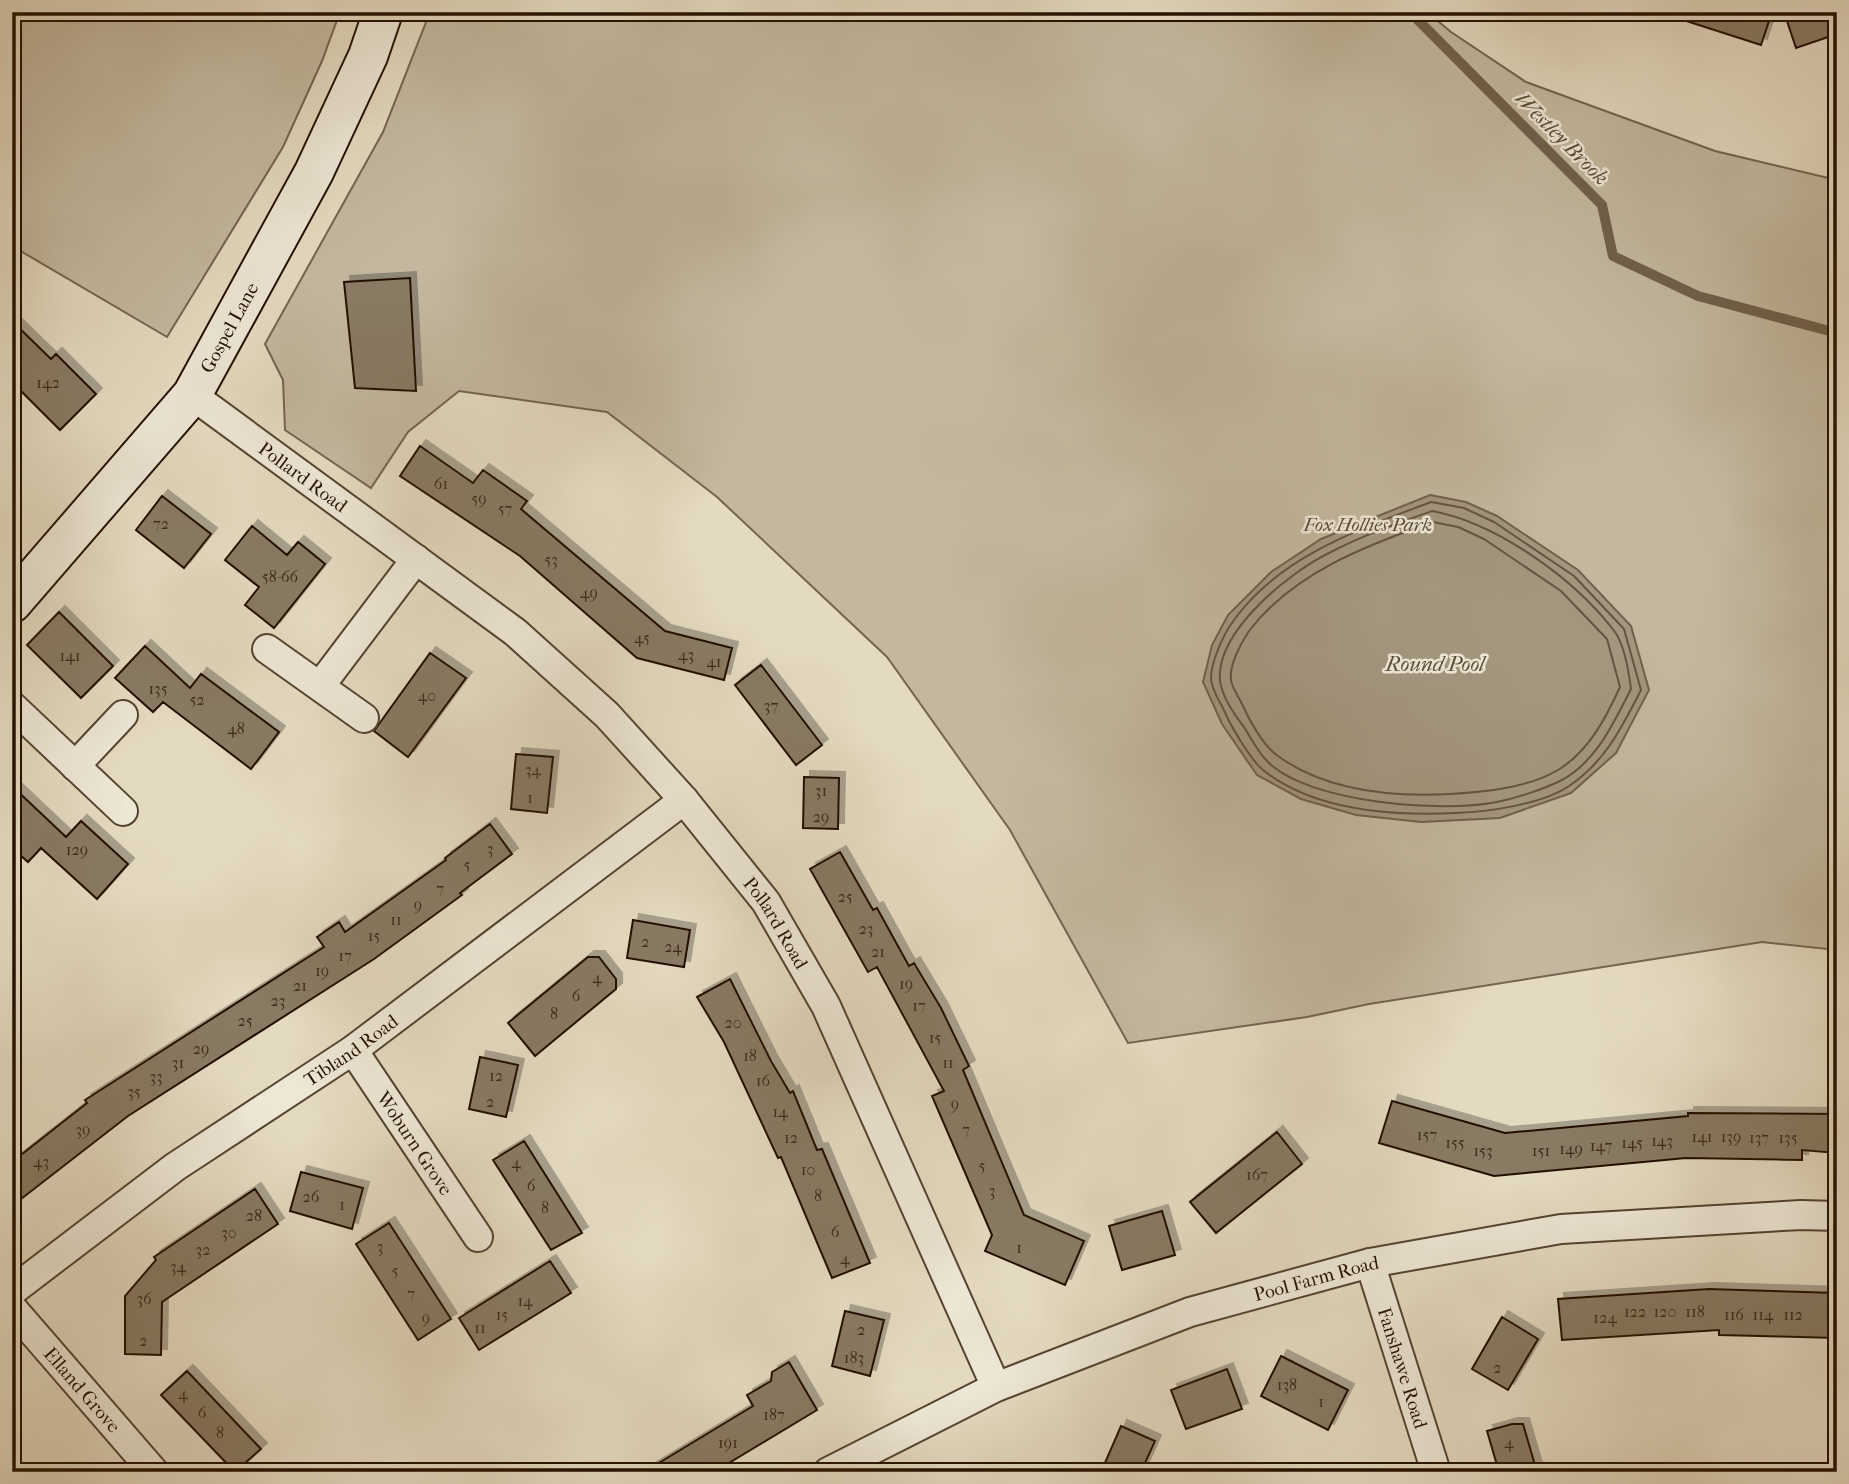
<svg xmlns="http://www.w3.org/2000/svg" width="1849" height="1484" viewBox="0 0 1849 1484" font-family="'IM FELL French Canon',serif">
<defs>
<filter id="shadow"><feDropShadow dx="6" dy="-6" stdDeviation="0" flood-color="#0004"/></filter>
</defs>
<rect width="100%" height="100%" fill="#e4dac0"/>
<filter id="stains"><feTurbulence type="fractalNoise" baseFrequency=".00286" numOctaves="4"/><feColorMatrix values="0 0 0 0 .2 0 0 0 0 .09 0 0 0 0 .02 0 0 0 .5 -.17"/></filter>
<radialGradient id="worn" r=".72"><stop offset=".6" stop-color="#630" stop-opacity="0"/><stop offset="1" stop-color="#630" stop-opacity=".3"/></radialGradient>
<path fill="#c3b89f" stroke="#746450" stroke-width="2" d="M12 12H340L322 61 283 147 167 337 12 246Z
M430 12H1427L1451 32 1526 82 1715 151 1837 180V950L1762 942 1369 1004 1307 1017 1128 1043 1010 830 887 657 717 497 607 412 459 391 408 432 371 488 285 430 283 380 265 344 383 132Z"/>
<path fill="#a3967f" stroke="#70614c" stroke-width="2" d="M1430 495 1466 502 1497 516 1578 570 1631 626 1649 690 1616 753 1571 793 1500 818 1421 822 1356 815 1301 799 1257 775 1222 724 1203 682 1212 645 1228 615 1271 572 1321 539Z"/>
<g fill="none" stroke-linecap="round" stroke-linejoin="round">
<path stroke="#645440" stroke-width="2" d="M1431 502 1464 508 1494 522 1574 576 1624 629 1641 690C1622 727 1605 762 1569 786 1543 804 1488 812 1456 813 1395 816 1314 811 1263 770 1250 759 1230 725 1223 708 1219 701 1214 692 1212 684 1207 669 1224 633 1234 620 1280 556 1360 529 1431 502Z
M1432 511C1497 523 1575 579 1615 632 1624 645 1629 673 1631 689 1614 722 1597 761 1562 780 1544 789 1517 798 1497 802 1442 813 1309 803 1268 762 1258 753 1251 738 1244 727 1235 716 1221 695 1220 680 1216 631 1290 572 1329 553 1361 536 1398 523 1432 511Z
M1433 522 1458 527 1484 539 1561 591 1607 639 1620 687C1606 718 1588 752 1558 770 1528 788 1484 792 1450 794 1393 797 1326 791 1278 756 1264 747 1249 720 1242 704 1239 697 1232 688 1231 680 1229 665 1241 643 1249 631 1293 573 1367 545 1433 522Z"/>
<path stroke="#70614c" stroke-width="10" d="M1410 12 1602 205 1613 256 1698 296 1837 333"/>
</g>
<path fill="#887a64" stroke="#241100" stroke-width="2" filter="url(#shadow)" d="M1678 12H1772L1761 45 1677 18Z
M1784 12H1837V34L1796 48Z
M410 278 416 391 355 388 344 282Z
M12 321 51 359 56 354 96 394 60 430 12 382Z
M420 446 473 483 483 470 527 501 521 509 665 631 732 648 724 680 637 658 520 556 400 476Z
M162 496 211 534 184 568 136 530Z
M252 526 287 555 298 542 325 564 274 628 245 605 259 587 225 560Z
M59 612 113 666 81 698 27 645Z
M145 646 190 688 201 674 279 732 251 769 163 702 153 712 115 678Z
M430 653 466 678 408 757 374 731Z
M761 665 822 745 796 765 735 685Z
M516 754 553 757 547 813 511 809Z
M804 777 839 778 838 829 803 828Z
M12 786 66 837 81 821 128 864 97 899 41 848 28 862 12 848Z
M490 824 512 854 460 893 462 895 374 959 128 1116 12 1206V1162L87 1103 85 1100 324 947 317 937 339 922 345 932 446 860 445 858Z
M840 852 873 910 877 908 909 966 914 963 941 1008 969 1066 963 1070 1024 1215 1084 1241 1065 1285 985 1251 992 1235 932 1096 944 1091 877 967 868 972 810 869Z
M633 920 690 930 684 967 627 958Z
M588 957H599L616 979V989L535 1056 508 1023Z
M730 979 771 1061 790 1093 793 1091 817 1150 822 1149 870 1263 832 1278 781 1157 778 1158 724 1042 697 997Z
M480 1057 518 1065 506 1117 469 1109Z
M1392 1101 1505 1133 1688 1116V1113L1837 1114V1153L1802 1150V1160L1686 1158 1494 1176 1379 1143Z
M1277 1132 1302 1164 1216 1233 1190 1202Z
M524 1141 582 1233 551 1250 493 1160Z
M301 1172 363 1188 352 1229 290 1211Z
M255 1189 278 1224 162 1302 161 1355 125 1354V1296L156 1260 154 1257Z
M1162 1211 1175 1255 1122 1270 1109 1226Z
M389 1223 451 1319 418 1340 356 1244Z
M550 1261 571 1293 479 1350 459 1318Z
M1709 1289 1837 1293 1836 1338 1719 1335V1330L1562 1340 1558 1299Z
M845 1311 884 1320 870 1376 832 1366Z
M1502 1317 1538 1339 1508 1390 1472 1369Z
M1281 1356 1348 1390 1328 1430 1261 1396Z
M789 1362 817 1410 714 1472H644L753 1406 747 1395 771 1381 772 1372Z
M1227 1369 1242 1409 1186 1429 1171 1390Z
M187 1371 261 1449 235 1472 161 1395Z
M1512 1424H1523L1537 1472H1499L1487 1431Z
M1121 1426 1155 1441 1141 1472H1101Z"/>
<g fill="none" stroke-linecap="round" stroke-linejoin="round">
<g stroke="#544330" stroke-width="32">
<g id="street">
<path id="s1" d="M192 395 515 632 607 715 684 800 766 902 826 1006 996 1387"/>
<path d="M267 649 364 718"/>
<path d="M320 686 416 559"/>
<path d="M12 706 123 811"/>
<path d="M75 766 123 715"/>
<path id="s2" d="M353 1050 478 1237"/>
<path id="s3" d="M1370 1263 1436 1472"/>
<path id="s4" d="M12 1291 175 1167 353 1050 684 800"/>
<path id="s5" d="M12 1308 154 1472"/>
<path id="s6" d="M828 1472 996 1387 1190 1312 1370 1263 1561 1229 1801 1215 1837 1216"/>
</g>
</g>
<g stroke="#241100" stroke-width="42">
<g id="secondary">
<path id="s7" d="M12 603 192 395 314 172 368 56 383 12"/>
</g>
</g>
<use href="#street" stroke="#ede7d6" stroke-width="28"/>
<use href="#secondary" stroke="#ede7d6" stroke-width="38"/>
</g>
<g text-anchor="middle" stroke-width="5" stroke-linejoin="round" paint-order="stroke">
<g font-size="16" fill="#3d2b19">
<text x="48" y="388">142</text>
<text x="441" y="489">61</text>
<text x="479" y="504">59</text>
<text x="505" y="514">57</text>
<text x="161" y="529">72</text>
<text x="551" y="565">53</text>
<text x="280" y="582">58-66</text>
<text x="589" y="598">49</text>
<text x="642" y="643">45</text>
<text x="686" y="660">43</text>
<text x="70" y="661">141</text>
<text x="714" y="667">41</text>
<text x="158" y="694">135</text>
<text x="427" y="701">40</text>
<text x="197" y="705">52</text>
<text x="771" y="711">37</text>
<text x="236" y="734">48</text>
<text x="533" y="775">34</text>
<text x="821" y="796">31</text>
<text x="530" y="803">1</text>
<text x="821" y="822">29</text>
<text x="490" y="854">3</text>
<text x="77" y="855">129</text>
<text x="467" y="870">5</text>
<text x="440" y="894">7</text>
<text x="845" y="902">25</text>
<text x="418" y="910">9</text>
<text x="396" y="925">11</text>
<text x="866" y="934">23</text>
<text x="374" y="941">15</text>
<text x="645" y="947">2</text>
<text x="673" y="952">24</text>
<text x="878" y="957">21</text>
<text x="345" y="961">17</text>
<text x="322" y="976">19</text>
<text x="597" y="983">4</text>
<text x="906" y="989">19</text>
<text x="300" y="991">21</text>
<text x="576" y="1001">6</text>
<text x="278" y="1006">23</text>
<text x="919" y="1011">17</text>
<text x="554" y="1019">8</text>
<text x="245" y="1026">25</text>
<text x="733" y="1028">20</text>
<text x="935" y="1043">15</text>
<text x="201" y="1054">29</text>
<text x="750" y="1061">18</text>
<text x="178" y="1068">31</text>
<text x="948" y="1068">11</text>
<text x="496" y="1081">12</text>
<text x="156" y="1082">33</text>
<text x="763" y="1086">16</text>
<text x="134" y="1097">35</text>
<text x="490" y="1107">2</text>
<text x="955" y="1109">9</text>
<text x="780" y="1117">14</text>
<text x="83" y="1135">39</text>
<text x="966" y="1135">7</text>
<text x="1427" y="1140">157</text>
<text x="1702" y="1142">141</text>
<text x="1731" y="1142">139</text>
<text x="791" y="1143">12</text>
<text x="1759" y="1143">137</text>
<text x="1788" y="1143">135</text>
<text x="1662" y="1146">143</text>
<text x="1455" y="1148">155</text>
<text x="1632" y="1148">145</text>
<text x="1601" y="1151">147</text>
<text x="1571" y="1154">149</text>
<text x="1483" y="1156">153</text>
<text x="1541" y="1156">151</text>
<text x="41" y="1167">43</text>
<text x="516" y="1168">4</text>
<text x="982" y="1171">5</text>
<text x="808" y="1175">10</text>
<text x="1257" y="1180">167</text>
<text x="531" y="1191">6</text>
<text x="992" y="1196">3</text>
<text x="818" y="1201">8</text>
<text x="311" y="1202">26</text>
<text x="342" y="1210">1</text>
<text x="545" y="1213">8</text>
<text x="254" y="1221">28</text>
<text x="835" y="1237">6</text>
<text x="229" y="1238">30</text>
<text x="380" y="1252">3</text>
<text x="1019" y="1253">1</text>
<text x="203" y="1255">32</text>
<text x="845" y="1264">4</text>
<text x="178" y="1272">34</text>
<text x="395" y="1276">5</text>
<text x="411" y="1299">7</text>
<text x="144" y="1304">36</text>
<text x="525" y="1306">14</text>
<text x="1635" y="1317">122</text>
<text x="1665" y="1317">120</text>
<text x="1695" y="1317">118</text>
<text x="502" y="1320">15</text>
<text x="1734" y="1320">116</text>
<text x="1763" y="1320">114</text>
<text x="1793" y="1320">112</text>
<text x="426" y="1323">9</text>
<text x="1605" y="1323">124</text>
<text x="480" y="1333">11</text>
<text x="861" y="1335">2</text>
<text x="143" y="1346">2</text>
<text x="854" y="1363">183</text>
<text x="1497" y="1373">2</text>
<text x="1287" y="1390">138</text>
<text x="183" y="1399">4</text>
<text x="1321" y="1407">1</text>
<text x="202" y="1418">6</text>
<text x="774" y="1420">187</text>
<text x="220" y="1438">8</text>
<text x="728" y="1448">191</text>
<text x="1509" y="1448">4</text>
</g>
<g font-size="19" fill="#241100" stroke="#ede7d6">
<text dy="7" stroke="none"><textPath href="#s7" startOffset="352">Gospel Lane</textPath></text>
<text dy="7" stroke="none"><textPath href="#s1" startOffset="138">Pollard Road</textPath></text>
<text dy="7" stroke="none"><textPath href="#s1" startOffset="793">Pollard Road</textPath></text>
<text dy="7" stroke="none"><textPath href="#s4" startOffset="416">Tibland Road</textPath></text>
<text dy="7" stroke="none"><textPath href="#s2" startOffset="112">Woburn Grove</textPath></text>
<text dy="7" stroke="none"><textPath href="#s6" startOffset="527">Pool Farm Road</textPath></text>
<text dy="7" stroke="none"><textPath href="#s3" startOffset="110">Fanshawe Road</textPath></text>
<text dy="7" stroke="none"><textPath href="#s5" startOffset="108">Elland Grove</textPath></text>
</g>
<g font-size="19" font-style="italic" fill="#5c4b38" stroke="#ede7d6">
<text x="1368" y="531">Fox Hollies Park</text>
</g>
<g font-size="21" font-style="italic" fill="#5d4d39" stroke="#ede7d6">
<text transform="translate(1562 138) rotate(45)" y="7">Westley Brook</text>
<text x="1435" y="671">Round Pool</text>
</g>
</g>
<rect width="1849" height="1484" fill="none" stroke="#e4dac0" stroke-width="42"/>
<rect x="14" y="14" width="1821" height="1456" fill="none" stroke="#241100" stroke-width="3.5"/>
<rect x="21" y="21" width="1807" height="1442" fill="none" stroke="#241100" stroke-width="2"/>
<rect width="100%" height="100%" filter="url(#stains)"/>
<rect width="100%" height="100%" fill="url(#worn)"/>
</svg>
